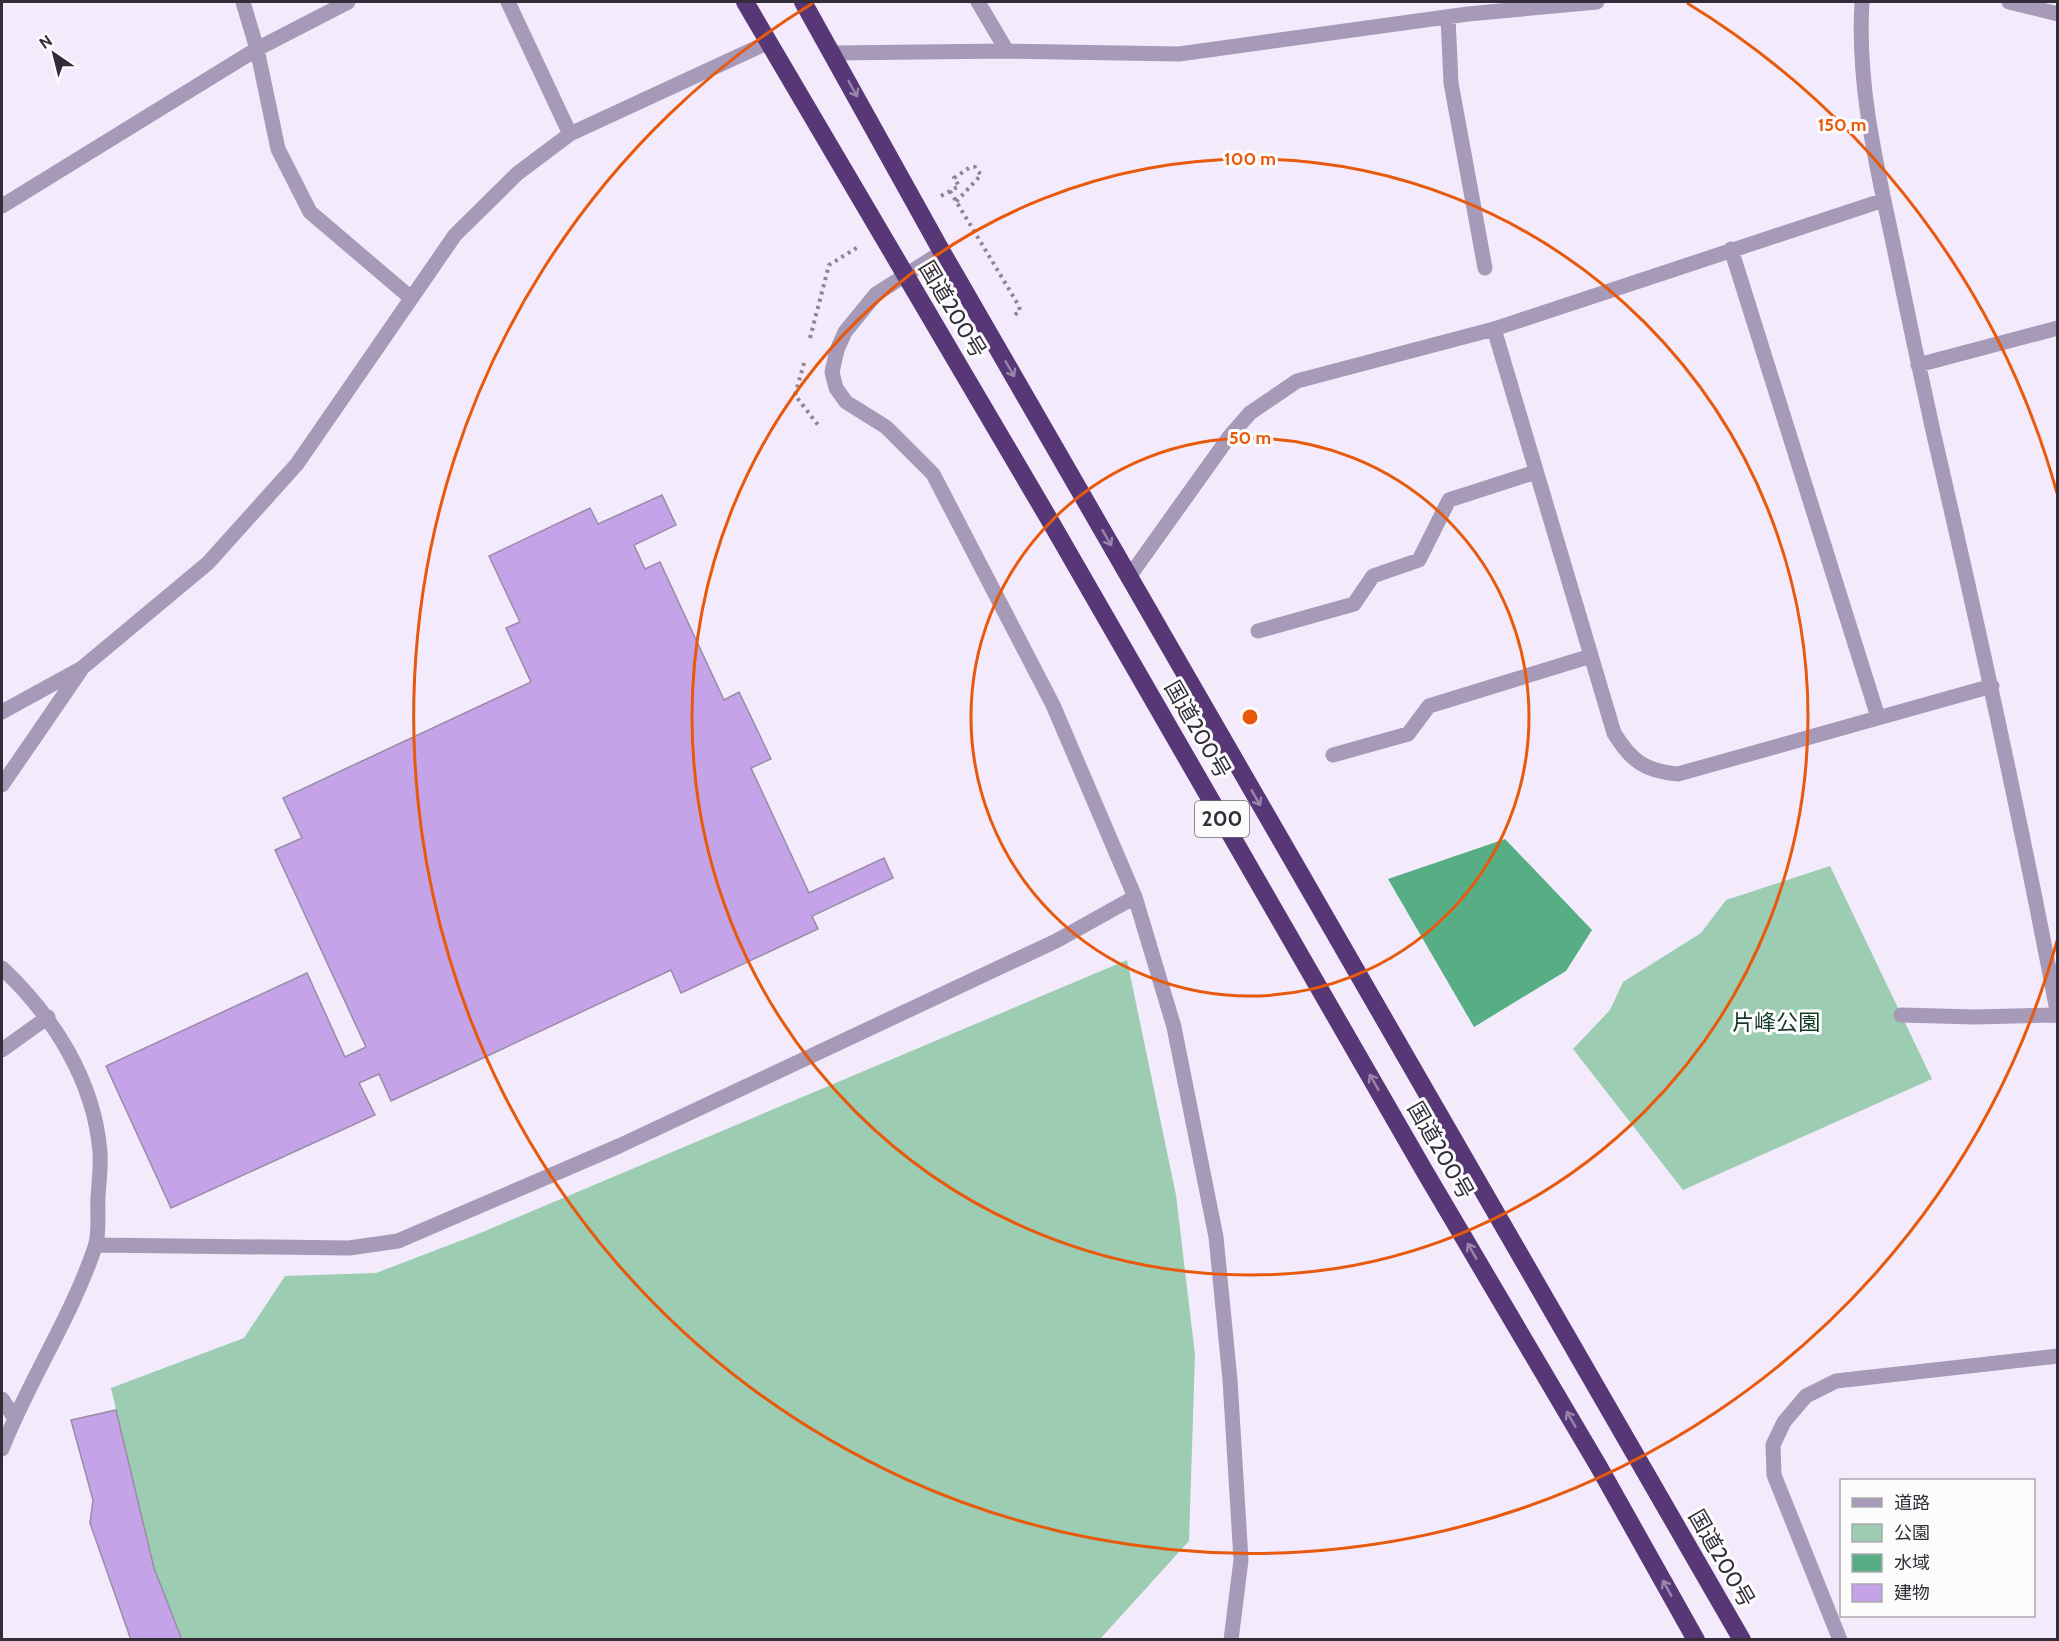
<svg xmlns="http://www.w3.org/2000/svg" width="2059" height="1641" viewBox="0 0 2059 1641" font-family="Cabin,'Noto Sans JP',sans-serif">
<rect width="100%" height="100%" fill="#f3ebfc"/>
<path fill="#9ccdb2" d="M1830 866 1932 1079 1683 1190 1573 1049 1610 1010 1623 982 1701 933 1726 900Z
M1127 960 1176 1195 1195 1355 1189 1541 1100 1639H182L154 1568 111 1388 244 1338 285 1276 376 1273 478 1234Z"/>
<path fill="#57ad84" d="M1505 839 1592 930 1566 971 1474 1027 1388 879Z"/>
<path fill="#c5a3e9" stroke="#988ca6" stroke-width="1.5" d="M662 495 676 525 634 545 645 569 660 562 724 700 739 692 771 759 751 768 809 893 884 858 893 878 812 916 818 929 681 993 671 970 391 1101 379 1074 359 1083 375 1115 171 1208 106 1066 307 973 345 1057 366 1047 275 850 302 838 283 798 531 682 506 628 520 622 489 556 590 508 598 524Z
M116 1410 154 1568 182 1640H131L90 1523 93 1500 71 1420Z"/>
<g fill="none" stroke-linecap="round" stroke-linejoin="round">
<path stroke="#8c8593" stroke-width="4" stroke-dasharray="3 4.5" stroke-linecap="butt" d="M950 191 1019 306 1020 311 1012 317
M941 196 959 186 954 178 969 168 975 167 981 175 955 203
M810 338 829 265 858 247
M804 363 795 395 818 425"/>
<path stroke="#a799b8" stroke-width="15" d="M243 2 257 49 278 149 310 212 411 298
M508 2 570 134
M978 2 1007 51
M1862 2C1857 82 1875 159 1892 238 1905 302 1919 367 1933 431 1978 625 2021 820 2058 1016
M2009 2 2058 14
M1448 17 1451 83 1485 268
M834 53 1007 51 1179 54 1468 14 1597 2
M2 206 257 49 348 2
M1731 249 1878 717
M942 252 876 294 845 332 837 350 832 372 836 388 846 402 886 427 933 474 1053 705 1135 897 1174 1027 1216 1237 1230 1380 1241 1560 1231 1640
M1494 329 1884 200
M1918 365 2058 328
M1129 577 1229 437 1250 413 1297 381 1494 329 1614 733C1631 761 1645 771 1678 774L1992 686
M1258 631 1354 604 1373 576 1419 560 1449 500 1536 472
M2 712 82 668 208 563 297 464 455 235 518 173 570 134 769 42
M1333 755 1408 734 1429 706 1591 656
M2 785 81 670
M2 968C53 1016 94 1080 100 1152 101 1167 99 1182 98 1197 97 1213 100 1233 95 1247 71 1318 29 1380 2 1449
M1901 1015 1975 1017 2057 1015
M2 1050 48 1017
M96 1245 349 1248 398 1241 619 1146 1056 941 1135 897
M2 1399 14 1417
M1840 1640 1774 1475 1773 1445 1784 1422 1806 1396 1836 1381 2058 1356"/>
<path stroke="#573775" stroke-width="18" d="M745 2 1049 519 1425 1172 1599 1467 1696 1640
M803 2 942 252 1742 1640"/>
</g>
<defs><path id="oneway-shaft" d="M-6 0H5M1.5-3L5.5 0L1.5 3" fill="none" stroke-width="1.6" stroke-linecap="round" stroke-linejoin="round" transform="scale(1.5)"/></defs>
<g stroke="#9986ab">
<use href="#oneway-shaft" transform="translate(853 89) rotate(61)"/>
<use href="#oneway-shaft" transform="translate(1010 369) rotate(60)"/>
<use href="#oneway-shaft" transform="translate(1107 538) rotate(60)"/>
<use href="#oneway-shaft" transform="translate(1256 798) rotate(60)"/>
<use href="#oneway-shaft" transform="translate(1374 1082) rotate(-120)"/>
<use href="#oneway-shaft" transform="translate(1472 1251) rotate(-120)"/>
<use href="#oneway-shaft" transform="translate(1571 1419) rotate(-120)"/>
<use href="#oneway-shaft" transform="translate(1667 1588) rotate(-119)"/>
</g>
<g fill="none" stroke="#e8590c" stroke-width="3">
<circle cx="1250" cy="717" r="279"/>
<circle cx="1250" cy="717" r="558"/>
<path d="M2057 941A837 837 0 1 1 813 3M1687 3A837 837 0 0 1 2057 493"/>
</g>
<g text-anchor="middle" stroke-width="6" stroke-linejoin="round" paint-order="stroke">
<rect fill="#fcfcfc" stroke="#6f6b73" stroke-width="1.5" x="1195" y="801" width="54" height="36" rx="4.5"/>
<g font-size="21" font-weight="bold" fill="#322d38">
<text x="1222" y="826">200</text>
</g>
<g font-size="22" fill="#322d38" stroke="#fcfcfc">
<text transform="translate(953 309) rotate(59)" y="8">国道200号</text>
<text transform="translate(1198 729) rotate(60)" y="8">国道200号</text>
<text transform="translate(1441 1150) rotate(60)" y="8">国道200号</text>
<text transform="translate(1722 1558) rotate(60)" y="8">国道200号</text>
</g>
<g font-size="22" fill="#113726" stroke="#fcfcfc">
<text x="1776" y="1030">片峰公園</text>
</g>
</g>
<circle cx="1250" cy="717" r="9" fill="#e8590c" stroke="#fcfcfc" stroke-width="3"/>
<g font-size="18" text-anchor="middle" font-weight="bold" fill="#e8590c" stroke="#fcfcfc" stroke-width="6" stroke-linejoin="round" paint-order="stroke">
<text x="1842" y="131">150 m</text>
<text x="1250" y="165">100 m</text>
<text x="1250" y="444">50 m</text>
</g>
<rect width="2059" height="1641" fill="none" stroke="#322d38" stroke-width="6"/>
<rect x="1840" y="1479" width="195" height="138" fill="#fcfcfc" stroke="#aba9ae" stroke-width="1.5"/>
<rect x="1852" y="1498" width="30" height="9" fill="#a799b8" stroke="#aba9ae" stroke-width="1.5"/>
<text x="1894" y="1509" font-size="18" fill="#322d38">道路</text>
<rect x="1852" y="1524" width="30" height="18" fill="#9ccdb2" stroke="#aba9ae" stroke-width="1.5"/>
<text x="1894" y="1539" font-size="18" fill="#322d38">公園</text>
<rect x="1852" y="1554" width="30" height="18" fill="#57ad84" stroke="#aba9ae" stroke-width="1.5"/>
<text x="1894" y="1569" font-size="18" fill="#322d38">水域</text>
<rect x="1852" y="1584" width="30" height="18" fill="#c5a3e9" stroke="#aba9ae" stroke-width="1.5"/>
<text x="1894" y="1599" font-size="18" fill="#322d38">建物</text>
<g transform="translate(54 54) rotate(325)" stroke="#fcfcfc" stroke-width="4.5" paint-order="stroke">
<path d="M0-4.5L10 22L0 15L-10 22Z" fill="#322d38"/>
<text y="-9" font-size="16" font-weight="bold" text-anchor="middle" fill="#322d38">N</text>
</g>
</svg>
